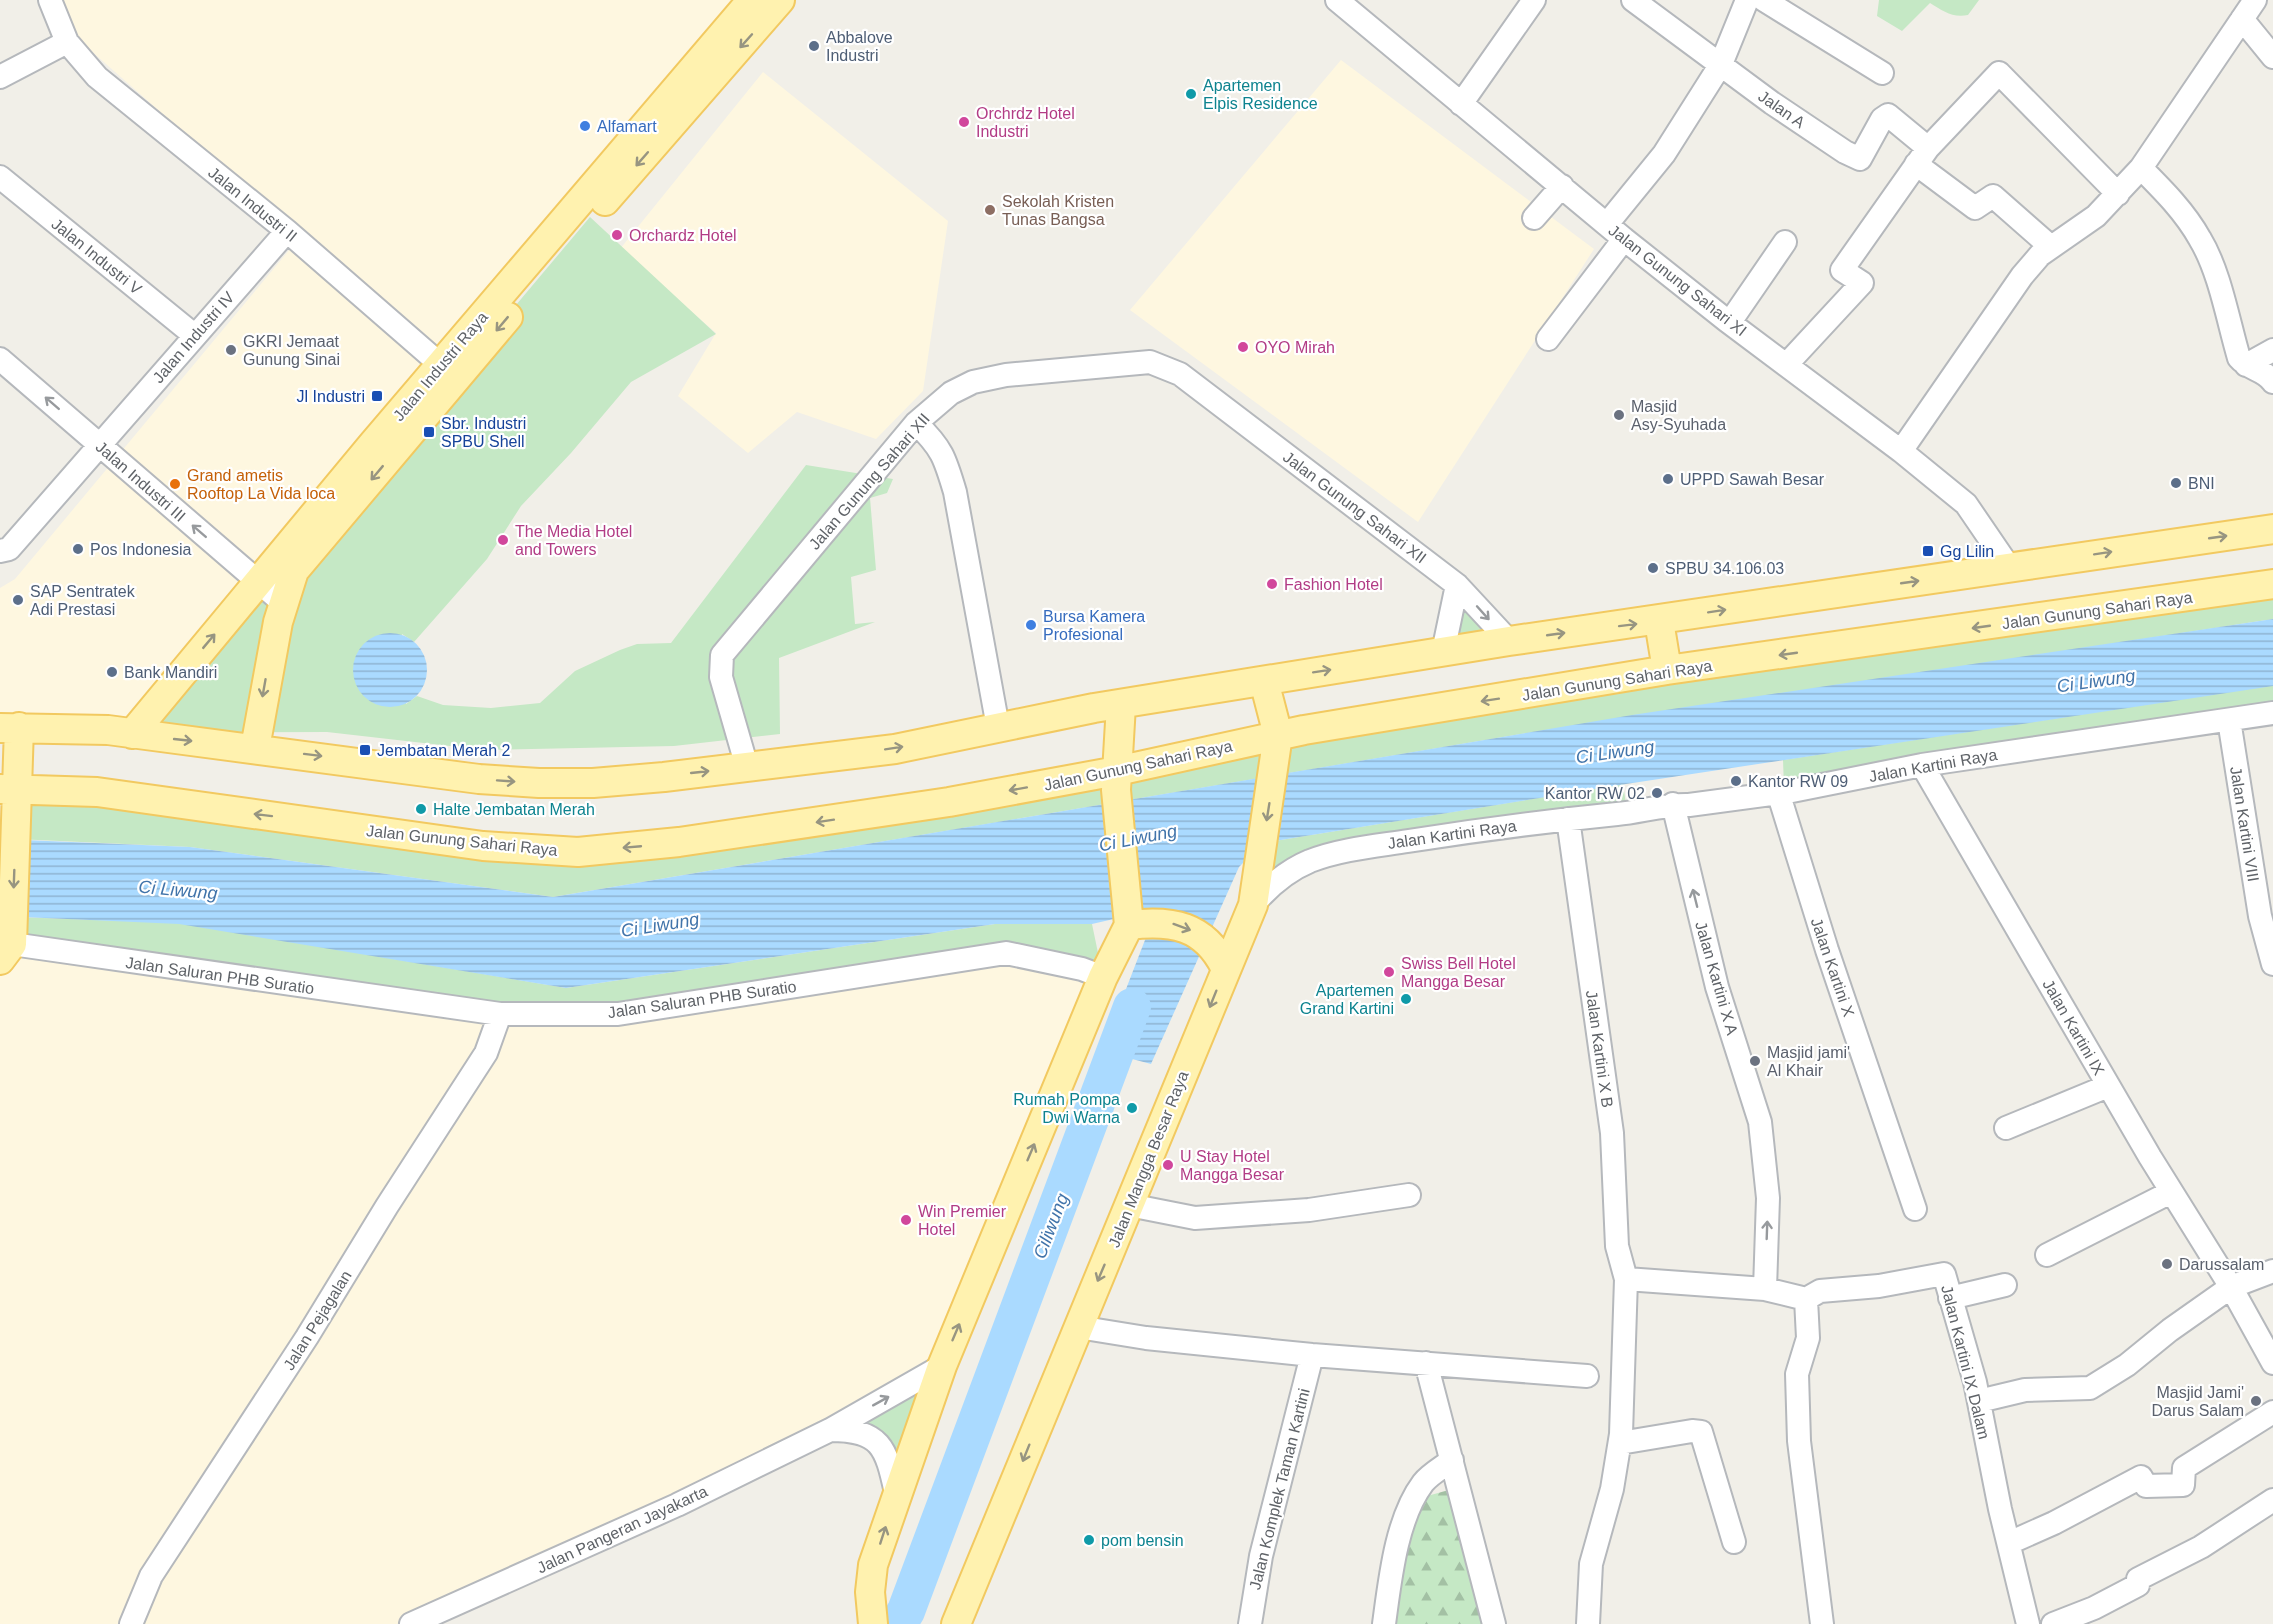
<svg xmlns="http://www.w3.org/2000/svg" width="2273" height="1624" viewBox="0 0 2273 1624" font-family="Helvetica,sans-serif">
<defs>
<pattern id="forest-firs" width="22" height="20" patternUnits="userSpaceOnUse" patternTransform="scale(1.5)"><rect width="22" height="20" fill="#c5e8c5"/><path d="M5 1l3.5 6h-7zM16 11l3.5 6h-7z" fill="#a3c0a4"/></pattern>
<pattern id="water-rules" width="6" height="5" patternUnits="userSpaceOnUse" patternTransform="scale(1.5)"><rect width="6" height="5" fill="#aadaff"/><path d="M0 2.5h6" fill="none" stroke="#8eb4d2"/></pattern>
</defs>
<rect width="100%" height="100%" fill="#f1efe8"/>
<path fill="#fef7e0" d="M56 0H750L132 733 0 729V588L15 579 301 236 72 34Z
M1341 60 1594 249 1418 522 1130 310Z
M763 72 948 221 923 391 876 439 797 412 748 453 678 396 716 333 620 249Z
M12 944 500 1014 1006 953 1103 977 942 1366 411 1624H0V960Z"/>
<path fill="#c5e8c5" d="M1879 0H1979L1968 15C1952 18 1943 11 1930 3L1902 31 1877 16Z
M590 217 716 334 631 382 571 453 521 506 487 559 414 642 402 634 406 704 417 696 443 705 491 708 540 703 575 671 620 650 637 644 671 643 806 465 893 479 887 493 870 498 876 570 851 577 855 624 875 622 779 658 780 734 674 746 485 750 327 732 132 733 259 582 294 569Z
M2273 584V619L1515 735 553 897 190 847 16 839 17 788 578 852Z
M1457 585 1509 641 1443 652Z
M2273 685V714L1784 787 1783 760Z
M1623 784 1627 811 1463 832 1281 877 1260 865 1263 843Z
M16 917 179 923 566 988 995 924H1092L1103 977 1006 953 618 1014H500L13 944Z
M942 1366 896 1493 889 1462 851 1430Z"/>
<path fill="url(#forest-firs)" d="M1456 1488 1486 1624H1391L1401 1553 1420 1498Z"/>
<path fill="url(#water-rules)" d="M2273 619V686L1626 784 1263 843 1239 867 1151 1064 1102 1051 1157 909 1092 924H995L566 988 179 924 0 916V839L190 847 553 897 1632 715Z
M353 670a37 37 0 1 1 74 0a37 37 0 1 1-74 0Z"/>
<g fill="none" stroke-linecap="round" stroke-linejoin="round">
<path stroke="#aadaff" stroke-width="38" d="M898 1624 906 1611 1132 1007"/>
<g stroke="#b5b8bc" stroke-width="26">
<path id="minor" d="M50 0 67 42
M1337 0 1624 239 1726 320 1901 451 1966 504 2009 567
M1633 0 1772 103 1845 152 1860 159 1882 119 1888 115 1928 148 1999 73 2118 194
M1764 0 1882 73
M2242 19 2273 57
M0 77 67 42 97 77 287 231 441 365
M1461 104 1534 0
M1916 164 1975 208 1993 196 2051 247
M2141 168C2163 190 2185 212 2200 239 2220 272 2228 321 2239 358 2249 370 2264 369 2273 382
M0 177 194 335
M1534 218 1562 186
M1607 224 1664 154 1721 64 1747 0
M1730 322 1785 242
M1548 339 1624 239
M0 359 283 603
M1786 365 1862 283 1842 270 1928 148
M2246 365 2273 350
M916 423C942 448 945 458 955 492L998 727
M1901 451 2022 276 2040 255 2096 216 2141 168 2255 0
M0 551 9 549 287 231
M1443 652 1457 585
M2229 720 2260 916 2273 964
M1922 765 2150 1157 2231 1287 2273 1363
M747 767 721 677 722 655 916 423 951 393 973 382 1006 375 1150 362 1180 374 1457 585 1509 641
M1778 792 1827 950 1915 1209
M1673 804 1717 987 1760 1122 1768 1198 1765 1289
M1568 819 1612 1133 1617 1246 1626 1279 1621 1434 1612 1489 1591 1564 1588 1624
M1253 905C1269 886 1286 871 1310 861 1341 849 1376 846 1408 841 1478 830 1547 821 1617 814 1641 812 1664 804 1689 805L1787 792 1922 765 2273 713
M12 944 500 1014H618L1006 953 1082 969 1103 977
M2006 1128 2108 1086
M1129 1205 1195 1218 1309 1210 1409 1195
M2047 1255 2171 1192
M1626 1279 1765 1289 1806 1299
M1950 1298 2005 1285
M1806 1299 1820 1291 1879 1286 1944 1274 1975 1382 2000 1509 2028 1624
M1806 1299 1808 1338 1797 1374 1799 1441 1822 1624
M1078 1327 1146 1338 1312 1355 1587 1376
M1426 1363 1494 1624
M1979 1401 2025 1390 2090 1388 2127 1365 2170 1330 2231 1287 2273 1271
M830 1430C881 1430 886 1447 896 1493
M1620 1443 1692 1431 1701 1432 1734 1542
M2009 1543 2054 1523 2141 1477 2146 1486 2183 1485 2184 1468 2273 1412
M131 1624 151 1576 307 1337 387 1206 486 1053 500 1014
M411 1624 677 1505 830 1430 942 1366
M1250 1624 1261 1556 1312 1355
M1384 1624C1390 1580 1396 1519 1423 1483 1430 1474 1443 1467 1452 1460
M2053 1624 2094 1608 2138 1585V1579L2201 1547 2273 1500"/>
</g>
<g stroke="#f2c960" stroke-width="32">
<path id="major" d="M605 201 780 0
M1659 621 1667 670
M0 728 108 730 479 779 539 783H593L664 777 895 749 1094 708 1509 641 2273 529
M132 734 372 445 752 0
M255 748 278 622 294 571 508 317
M0 789 97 792 483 846 578 852 679 842 949 802 1117 771 1304 730 1667 670 2273 584
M1129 925C1172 920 1204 925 1225 967
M0 960 12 944 19 727
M873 1624 870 1592 873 1565 942 1366 1103 977 1129 925 1116 790 1121 705
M956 1624 1253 905 1278 735 1264 681"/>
</g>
<use href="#minor" stroke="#fff" stroke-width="22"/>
<use href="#major" stroke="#fff2af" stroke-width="28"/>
</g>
<defs><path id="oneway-shaft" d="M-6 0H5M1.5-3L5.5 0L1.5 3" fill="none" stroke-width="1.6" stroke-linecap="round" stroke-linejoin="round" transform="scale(1.5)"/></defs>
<g stroke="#979581">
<use href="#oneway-shaft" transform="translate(746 41) rotate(132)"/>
<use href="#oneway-shaft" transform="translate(642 159) rotate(131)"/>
<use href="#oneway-shaft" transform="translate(502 324) rotate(130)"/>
<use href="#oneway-shaft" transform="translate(377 473) rotate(130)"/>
<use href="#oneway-shaft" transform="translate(2218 537) rotate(-8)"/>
<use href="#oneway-shaft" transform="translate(2103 553) rotate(-9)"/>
<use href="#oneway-shaft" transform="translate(1910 582) rotate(-8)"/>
<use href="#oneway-shaft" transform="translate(1717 611) rotate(-9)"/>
<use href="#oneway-shaft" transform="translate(1628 625) rotate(-7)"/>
<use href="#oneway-shaft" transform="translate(1981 627) rotate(172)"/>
<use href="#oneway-shaft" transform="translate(1556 634) rotate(-8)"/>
<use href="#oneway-shaft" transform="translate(209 641) rotate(-50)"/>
<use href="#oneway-shaft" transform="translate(1788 654) rotate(172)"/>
<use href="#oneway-shaft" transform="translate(1322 671) rotate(-9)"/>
<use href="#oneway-shaft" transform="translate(264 688) rotate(100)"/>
<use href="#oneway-shaft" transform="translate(1490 700) rotate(171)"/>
<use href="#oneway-shaft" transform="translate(183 740) rotate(6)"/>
<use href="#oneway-shaft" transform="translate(894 748) rotate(-9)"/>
<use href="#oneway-shaft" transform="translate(313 755) rotate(7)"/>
<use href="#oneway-shaft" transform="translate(700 772) rotate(-6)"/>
<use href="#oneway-shaft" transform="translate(506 781) rotate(4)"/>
<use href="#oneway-shaft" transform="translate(1018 789) rotate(170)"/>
<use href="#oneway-shaft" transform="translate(1268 812) rotate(99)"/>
<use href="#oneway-shaft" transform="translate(263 815) rotate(-173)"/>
<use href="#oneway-shaft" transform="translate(825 821) rotate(171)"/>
<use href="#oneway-shaft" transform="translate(632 847) rotate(175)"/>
<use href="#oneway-shaft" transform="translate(14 879) rotate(92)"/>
<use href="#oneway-shaft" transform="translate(1182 927) rotate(20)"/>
<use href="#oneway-shaft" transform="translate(1213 999) rotate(112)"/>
<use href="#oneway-shaft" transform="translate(1031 1152) rotate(-67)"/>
<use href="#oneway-shaft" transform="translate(1101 1273) rotate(113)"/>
<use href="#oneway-shaft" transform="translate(956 1332) rotate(-67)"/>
<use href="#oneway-shaft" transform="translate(1026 1453) rotate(112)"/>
<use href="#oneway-shaft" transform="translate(883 1535) rotate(-72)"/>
</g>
<g stroke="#979a9d">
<use href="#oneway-shaft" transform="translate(52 403) rotate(-139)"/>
<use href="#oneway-shaft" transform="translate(199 531) rotate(-139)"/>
<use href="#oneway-shaft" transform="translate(1483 613) rotate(48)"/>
<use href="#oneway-shaft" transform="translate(1695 898) rotate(-104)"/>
<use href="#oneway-shaft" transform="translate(1767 1230) rotate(-88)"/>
<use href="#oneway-shaft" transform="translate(881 1401) rotate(-29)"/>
</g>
<g fill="#5c6f8a" stroke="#fff" stroke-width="2">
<circle cx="814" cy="46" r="6"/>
<circle cx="1668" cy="479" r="6"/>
<circle cx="2176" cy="483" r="6"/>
<circle cx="78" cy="549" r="6"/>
<circle cx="1653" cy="568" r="6"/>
<circle cx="18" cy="600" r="6"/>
<circle cx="112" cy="672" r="6"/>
<circle cx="1736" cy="781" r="6"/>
<circle cx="1657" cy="793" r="6"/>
</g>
<g fill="#0f9aa8" stroke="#fff" stroke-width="2">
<circle cx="1191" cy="94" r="6"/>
<circle cx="421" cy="809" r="6"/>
<circle cx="1406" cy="999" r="6"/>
<circle cx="1132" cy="1108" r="6"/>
<circle cx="1089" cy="1540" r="6"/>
</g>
<g fill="#d1479c" stroke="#fff" stroke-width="2">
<circle cx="964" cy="122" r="6"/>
<circle cx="617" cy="235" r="6"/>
<circle cx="1243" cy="347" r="6"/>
<circle cx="503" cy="540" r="6"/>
<circle cx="1272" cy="584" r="6"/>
<circle cx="1389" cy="972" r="6"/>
<circle cx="1168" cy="1165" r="6"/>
<circle cx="906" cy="1220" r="6"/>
</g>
<g fill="#3f7fe0" stroke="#fff" stroke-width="2">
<circle cx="585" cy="126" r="6"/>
<circle cx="1031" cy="625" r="6"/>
</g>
<circle fill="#8d6e63" stroke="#fff" stroke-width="2" cx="990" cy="210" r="6"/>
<g fill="#6b7280" stroke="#fff" stroke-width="2">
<circle cx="231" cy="350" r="6"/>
<circle cx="1619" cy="415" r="6"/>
<circle cx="1755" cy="1061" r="6"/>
<circle cx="2167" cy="1264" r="6"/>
<circle cx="2256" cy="1401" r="6"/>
</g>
<g fill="#1a4fb4" stroke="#fff" stroke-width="2">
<rect x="371" y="390" width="12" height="12" rx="3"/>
<rect x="423" y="426" width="12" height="12" rx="3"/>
<rect x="1922" y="545" width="12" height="12" rx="3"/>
<rect x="359" y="744" width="12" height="12" rx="3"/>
</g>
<circle fill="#e8710a" stroke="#fff" stroke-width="2" cx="175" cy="484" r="6"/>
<g text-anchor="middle" stroke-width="4.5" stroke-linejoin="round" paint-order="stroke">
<g font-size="16" fill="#4e5e75" stroke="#fff" text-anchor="start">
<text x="826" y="43">Abbalove<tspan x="826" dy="18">Industri</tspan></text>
<text x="1680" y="485">UPPD Sawah Besar</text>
<text x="2188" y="489">BNI</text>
<text x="90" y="555">Pos Indonesia</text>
<text x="1665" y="574">SPBU 34.106.03</text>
<text x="30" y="597">SAP Sentratek<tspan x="30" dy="18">Adi Prestasi</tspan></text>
<text x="124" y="678">Bank Mandiri</text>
<text x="1748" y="787">Kantor RW 09</text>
<text x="1645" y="799" text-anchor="end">Kantor RW 02</text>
</g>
<g font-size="16" fill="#0d838f" stroke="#fff" text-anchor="start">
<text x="1203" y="91">Apartemen<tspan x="1203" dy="18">Elpis Residence</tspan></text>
<text x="433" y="815">Halte Jembatan Merah</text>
<text x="1394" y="996" text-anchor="end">Apartemen<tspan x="1394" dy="18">Grand Kartini</tspan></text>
<text x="1120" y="1105" text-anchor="end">Rumah Pompa<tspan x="1120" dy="18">Dwi Warna</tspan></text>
<text x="1101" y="1546">pom bensin</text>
</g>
<g font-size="16" fill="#5f6368" stroke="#fff">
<text transform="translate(1782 109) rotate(35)" y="6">Jalan A</text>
<text transform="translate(253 204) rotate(39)" y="6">Jalan Industri II</text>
<text transform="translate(97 256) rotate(39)" y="6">Jalan Industri V</text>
<text transform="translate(1678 280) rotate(38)" y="6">Jalan Gunung Sahari XI</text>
<text transform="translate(193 337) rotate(-49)" y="6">Jalan Industri IV</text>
<text transform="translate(440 366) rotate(-50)" y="6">Jalan Industri Raya</text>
<text transform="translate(141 481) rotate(41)" y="6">Jalan Industri III</text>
<text transform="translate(869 481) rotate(-49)" y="6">Jalan Gunung Sahari XII</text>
<text transform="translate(1355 507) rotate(37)" y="6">Jalan Gunung Sahari XII</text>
<text transform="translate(2097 610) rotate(-8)" y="6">Jalan Gunung Sahari Raya</text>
<text transform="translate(1617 680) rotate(-9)" y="6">Jalan Gunung Sahari Raya</text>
<text transform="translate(1138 765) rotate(-12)" y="6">Jalan Gunung Sahari Raya</text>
<text transform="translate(1933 765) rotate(-10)" y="6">Jalan Kartini Raya</text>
<text transform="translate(2245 824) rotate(81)" y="6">Jalan Kartini VIII</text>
<text transform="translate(1452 834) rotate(-8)" y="6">Jalan Kartini Raya</text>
<text transform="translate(462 840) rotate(6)" y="6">Jalan Gunung Sahari Raya</text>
<text transform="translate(1833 967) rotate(71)" y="6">Jalan Kartini X</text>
<text transform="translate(220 975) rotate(8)" y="6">Jalan Saluran PHB Suratio</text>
<text transform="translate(1717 978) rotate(74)" y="6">Jalan Kartini X A</text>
<text transform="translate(702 999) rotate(-8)" y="6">Jalan Saluran PHB Suratio</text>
<text transform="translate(2074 1027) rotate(60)" y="6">Jalan Kartini IX</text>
<text transform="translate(1600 1049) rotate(82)" y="6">Jalan Kartini X B</text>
<text transform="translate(1148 1159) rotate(-68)" y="6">Jalan Mangga Besar Raya</text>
<text transform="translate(317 1320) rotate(-58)" y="6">Jalan Pejagalan</text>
<text transform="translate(1966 1362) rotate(76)" y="6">Jalan Kartini IX Dalam</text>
<text transform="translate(1279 1489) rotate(-76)" y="6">Jalan Komplek Taman Kartini</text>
<text transform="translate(622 1529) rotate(-25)" y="6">Jalan Pangeran Jayakarta</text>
</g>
<g font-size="16" fill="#b23c85" stroke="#fff" text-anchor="start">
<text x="976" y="119">Orchrdz Hotel<tspan x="976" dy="18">Industri</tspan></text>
<text x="629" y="241">Orchardz Hotel</text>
<text x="1255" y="353">OYO Mirah</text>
<text x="515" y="537">The Media Hotel<tspan x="515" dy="18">and Towers</tspan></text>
<text x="1284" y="590">Fashion Hotel</text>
<text x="1401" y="969">Swiss Bell Hotel<tspan x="1401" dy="18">Mangga Besar</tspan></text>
<text x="1180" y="1162">U Stay Hotel<tspan x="1180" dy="18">Mangga Besar</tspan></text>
<text x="918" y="1217">Win Premier<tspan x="918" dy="18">Hotel</tspan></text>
</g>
<g font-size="16" fill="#366cbe" stroke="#fff" text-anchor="start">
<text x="597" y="132">Alfamart</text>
<text x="1043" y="622">Bursa Kamera<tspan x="1043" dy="18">Profesional</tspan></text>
</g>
<g font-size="16" fill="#785e54" stroke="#fff" text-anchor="start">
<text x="1002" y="207">Sekolah Kristen<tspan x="1002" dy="18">Tunas Bangsa</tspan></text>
</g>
<g font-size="16" fill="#5b616d" stroke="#fff" text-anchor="start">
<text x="243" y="347">GKRI Jemaat<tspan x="243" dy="18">Gunung Sinai</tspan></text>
<text x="1631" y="412">Masjid<tspan x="1631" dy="18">Asy-Syuhada</tspan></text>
<text x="1767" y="1058">Masjid jami'<tspan x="1767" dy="18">Al Khair</tspan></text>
<text x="2179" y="1270">Darussalam</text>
<text x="2244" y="1398" text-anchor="end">Masjid Jami'<tspan x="2244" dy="18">Darus Salam</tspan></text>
</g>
<g font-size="16" fill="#164399" stroke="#fff" text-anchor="start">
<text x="365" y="402" text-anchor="end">Jl Industri</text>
<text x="441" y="429">Sbr. Industri<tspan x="441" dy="18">SPBU Shell</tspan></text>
<text x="1940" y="557">Gg Lilin</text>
<text x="377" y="756">Jembatan Merah 2</text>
</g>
<g font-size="16" fill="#c56008" stroke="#fff" text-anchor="start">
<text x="187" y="481">Grand ametis<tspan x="187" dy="18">Rooftop La Vida loca</tspan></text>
</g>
<g font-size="18" font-style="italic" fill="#4174aa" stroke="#fff">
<text transform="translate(2096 681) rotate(-8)" y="6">Ci Liwung</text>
<text transform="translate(1615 752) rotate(-8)" y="6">Ci Liwung</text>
<text transform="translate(1138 838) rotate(-11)" y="6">Ci Liwung</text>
<text transform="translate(178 890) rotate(5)" y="6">Ci Liwung</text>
<text transform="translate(660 925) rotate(-9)" y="6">Ci Liwung</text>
<text transform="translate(1051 1226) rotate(-69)" y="6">Ciliwung</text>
</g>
</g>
</svg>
